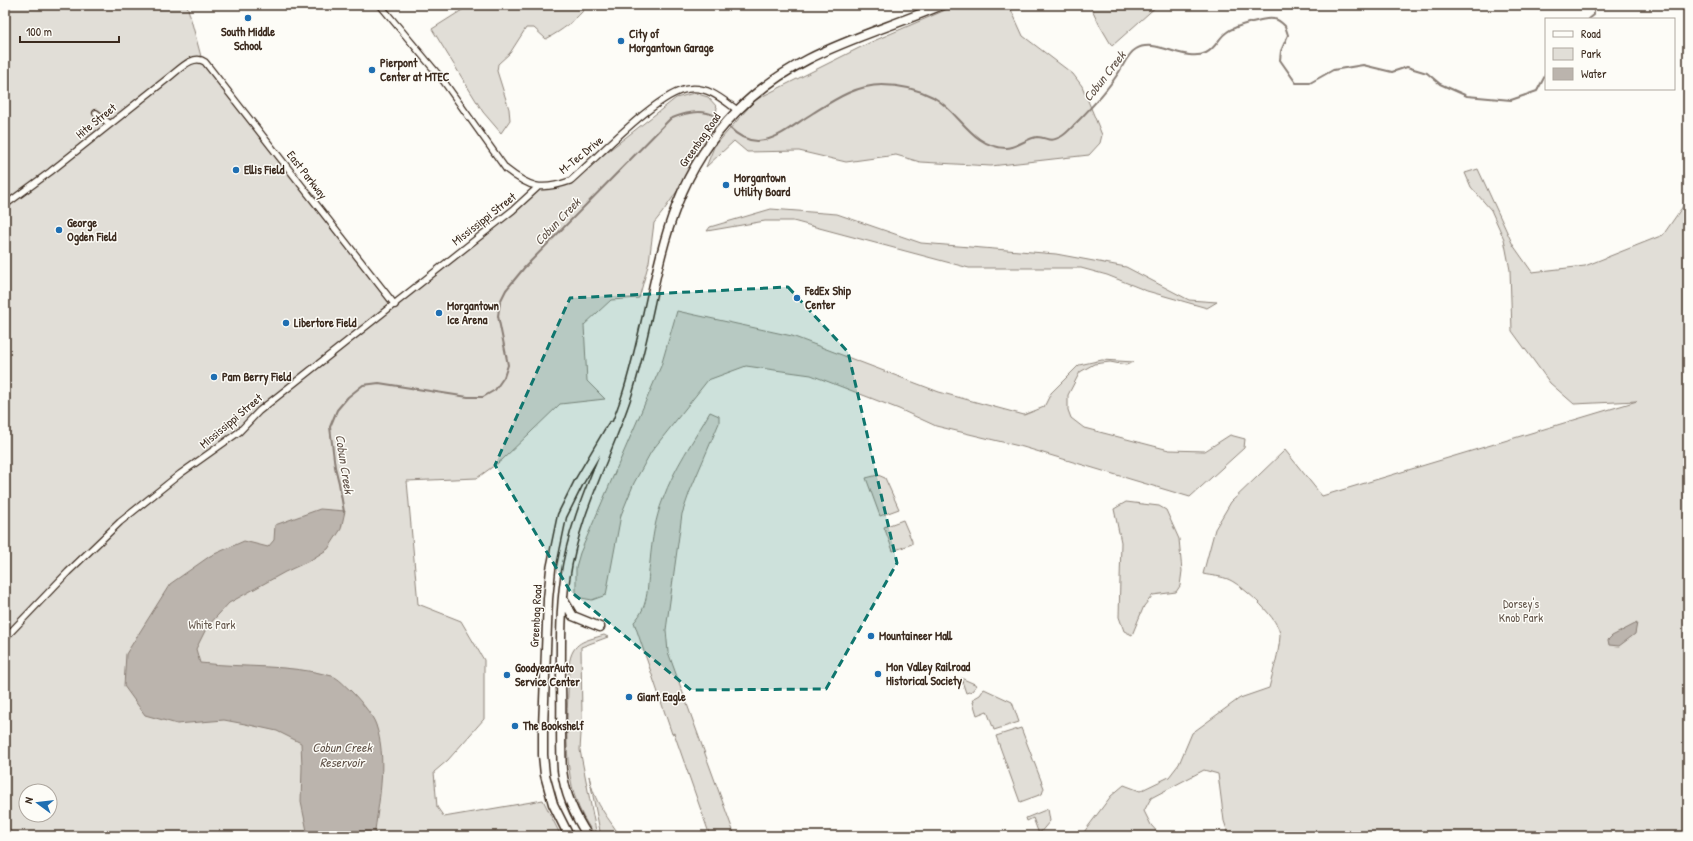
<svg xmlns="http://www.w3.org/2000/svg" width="1693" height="841" viewBox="0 0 1693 841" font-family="'Patrick Hand',sans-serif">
<rect width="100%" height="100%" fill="#fdfcf7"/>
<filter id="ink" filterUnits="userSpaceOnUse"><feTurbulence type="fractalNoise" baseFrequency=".025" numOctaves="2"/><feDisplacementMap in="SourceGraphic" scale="8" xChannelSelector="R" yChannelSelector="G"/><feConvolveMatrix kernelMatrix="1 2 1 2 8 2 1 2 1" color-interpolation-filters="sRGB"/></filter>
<g filter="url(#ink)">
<path fill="#e1ded7" stroke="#8e847a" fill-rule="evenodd" d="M5 5H187L202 60 395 304 537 188 560 185 579 174 676 98 694 93 708 97 717 107 713 139 662 213 654 223 649 262 639 298 611 300 584 325 587 381 605 399 560 404 502 460 477 478 407 481 418 604 461 621 484 660V719L448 760 434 772 437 807 444 817 543 800 561 836H5ZM26 791H50V815H26Z
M470 5H588C576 20 563 30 546 39L534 28H526L510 53 498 64 497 71 509 109 510 120 501 133 483 112 432 29Z
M957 5H1009L1023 36 1073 74 1082 86 1102 135 1100 143 1089 155 991 166 920 162 896 155 846 162 799 151 747 152 734 141 706 167 714 147 755 100 869 43Z
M1090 5H1158L1112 46 1099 24Z
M1478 169 1513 245 1532 272 1585 266 1663 235 1688 199V836H1229L1224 821 1218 774 1204 770 1151 798 1144 811 1151 825 1161 836H1081L1111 796 1124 785 1140 791 1169 777 1179 764 1192 733 1240 698 1269 688C1273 671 1279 653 1280 636 1281 620 1244 587 1230 580 1222 576 1211 576 1203 574L1215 529 1231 502 1285 450 1322 496 1637 401 1574 404 1550 383 1512 331 1510 270 1504 239 1491 210 1471 187 1465 173Z
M771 209 837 214 921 243 1056 254 1126 267 1189 300 1217 302 1207 308 1147 291 1107 275 1081 268H969L793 221H765L707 231 710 227Z
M677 311 792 336 939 392 1024 415 1044 407 1051 393 1079 365 1102 360 1134 362 1126 365 1110 362 1094 364 1080 372 1068 395V410L1071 418 1084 428 1169 450 1205 451 1230 435 1245 439 1244 448 1190 497 1023 447 936 426 899 409 811 375 746 366 708 380 651 452 634 483 621 515 606 595 592 600 576 597V567L580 553 661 366Z
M710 412 719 416V423L690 491 682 514 666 630 668 652 735 836H710L674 733 672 734 671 731 634 622C650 606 647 582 650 562 652 540 655 519 663 499 674 468 694 440 710 412Z
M878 475 885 478 899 509 880 516 866 478Z
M1126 502 1159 506 1166 510 1179 539 1182 571 1180 586 1176 592 1153 595 1144 606 1132 635 1124 631 1119 617 1121 542 1114 509Z
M903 520 912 541V544L893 551 884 527Z
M604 635 608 637 581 647 582 718 580 750 597 836H596C557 789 568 721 569 665 572 641 585 641 604 635Z
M961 678 977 685 972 691 966 693Z
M984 689 1012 702 1019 722 994 730 987 711 977 715 973 702H974L973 699 980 695Z
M1021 728 1044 788 1042 794 1020 802 996 736Z
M589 776C595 804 605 813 620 836H601Z
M1048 809 1050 821 1039 834 1033 818 1027 821 1026 818Z"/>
<path fill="#bbb4ad" stroke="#887d74" d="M320 509 345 511 341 529 328 549 309 561 285 572 229 603 207 627 196 649 200 663C244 668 289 664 332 676 339 678 346 687 351 691 358 698 373 715 376 725 387 758 380 796 375 830L376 836H308L301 802 302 767 301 743 277 731 245 724 224 720 177 724 145 715 124 686 126 654 170 584 210 556 244 541 268 547 274 540 275 525Z
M1637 623 1635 634 1619 646 1609 645 1608 640 1612 636Z"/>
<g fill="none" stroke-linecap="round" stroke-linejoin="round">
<path stroke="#887d74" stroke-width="2" d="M1589 19 1594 15V5
M729 127C759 158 785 130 813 113 834 100 856 85 882 85 899 85 917 89 933 97 960 112 971 147 1006 148 1017 148 1027 138 1037 137 1048 137 1048 144 1062 136 1067 133 1072 127 1076 123 1091 108 1105 93 1117 75 1123 67 1127 54 1136 49 1155 37 1185 63 1206 53 1216 48 1219 37 1227 32 1235 26 1265 17 1274 19 1278 19 1282 23 1285 26L1288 35 1281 51 1280 60 1296 83H1310L1333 70 1363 65 1392 72 1407 67 1427 73 1440 84 1467 96 1511 100 1537 91 1546 74
M344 512 339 483 335 467 330 427 337 410 348 397 363 385 379 383 468 397H483L495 390 504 377 508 365 498 316 500 302 506 290 524 268 670 119C684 113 701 108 715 116"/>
<g stroke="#3b2a1e" stroke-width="8">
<path id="minor" d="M380 5 442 79 506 169C530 188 541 191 570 181 596 159 658 92 688 89 708 86 722 99 737 110
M96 113 110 124
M5 205 50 172 172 75C181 68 194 54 205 62L395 305
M5 638 68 572 120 522 180 474 239 432 259 411 513 210 537 188"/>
</g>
<g stroke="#3b2a1e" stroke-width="11">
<path id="secondary" d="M563 599 573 616 600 627
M569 836 553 804 545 775 543 755V727L548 599 551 569 562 516 579 482 612 426
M588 836C574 815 565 795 562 770 560 742 562 714 561 686 561 650 560 614 565 579 574 514 605 460 626 398 660 294 654 195 737 111 797 50 867 37 942 5"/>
</g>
<use href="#minor" stroke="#fdfcf7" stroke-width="5.5"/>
<use href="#secondary" stroke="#fdfcf7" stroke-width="8"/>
</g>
</g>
<path fill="#0f766e" fill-opacity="0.2" stroke="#0f766e" stroke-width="3" stroke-dasharray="8 5" stroke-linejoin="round" d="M788 287 848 352 897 563 826 689 691 690 570 591 495 465 570 298Z"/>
<g fill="#1f6fb2" stroke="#fdfcf7" stroke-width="1.5">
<circle cx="248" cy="18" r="4"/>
<circle cx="621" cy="41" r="4"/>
<circle cx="372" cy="70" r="4"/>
<circle cx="236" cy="170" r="4"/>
<circle cx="726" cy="185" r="4"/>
<circle cx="59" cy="230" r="4"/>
<circle cx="797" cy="298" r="4"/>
<circle cx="439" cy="313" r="4"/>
<circle cx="286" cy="323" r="4"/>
<circle cx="214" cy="377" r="4"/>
<circle cx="871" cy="636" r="4"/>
<circle cx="878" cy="674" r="4"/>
<circle cx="507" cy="675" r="4"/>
<circle cx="629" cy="697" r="4"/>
<circle cx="515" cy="726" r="4"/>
</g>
<g text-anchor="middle" stroke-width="3" stroke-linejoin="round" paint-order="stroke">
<g font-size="12" font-weight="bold" fill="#3b2a1e" stroke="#fdfcf7" text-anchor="start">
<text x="248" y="36" text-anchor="middle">South Middle<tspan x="248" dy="14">School</tspan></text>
<text x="629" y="38">City of<tspan x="629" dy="14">Morgantown Garage</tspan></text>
<text x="380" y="67">Pierpont<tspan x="380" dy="14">Center at MTEC</tspan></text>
<text x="244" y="174">Ellis Field</text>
<text x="734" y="182">Morgantown<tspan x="734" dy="14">Utility Board</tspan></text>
<text x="67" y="227">George<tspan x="67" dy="14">Ogden Field</tspan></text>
<text x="805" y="295">FedEx Ship<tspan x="805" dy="14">Center</tspan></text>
<text x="447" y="310">Morgantown<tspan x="447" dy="14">Ice Arena</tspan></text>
<text x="294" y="327">Libertore Field</text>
<text x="222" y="381">Pam Berry Field</text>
<text x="879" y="640">Mountaineer Mall</text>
<text x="886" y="671">Mon Valley Railroad<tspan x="886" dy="14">Historical Society</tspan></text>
<text x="515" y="672">GoodyearAuto<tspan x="515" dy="14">Service Center</tspan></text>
<text x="637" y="701">Giant Eagle</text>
<text x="523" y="730">The Bookshelf</text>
</g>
<g font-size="12" fill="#3b2a1e" stroke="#fdfcf7">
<text transform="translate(96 121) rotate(-39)" y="4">Hite Street</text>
<text transform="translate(700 140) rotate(-55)" y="4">Greenbag Road</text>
<text transform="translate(581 155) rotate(-39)" y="4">M-Tec Drive</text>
<text transform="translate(307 175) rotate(52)" y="4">East Parkway</text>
<text transform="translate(484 219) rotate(-38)" y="4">Mississippi Street</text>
<text transform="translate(231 421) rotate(-40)" y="4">Mississippi Street</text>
<text transform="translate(536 616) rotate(-87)" y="4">Greenbag Road</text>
</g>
<g font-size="12" fill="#64574c" stroke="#fdfcf7">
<text x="1521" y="608">Dorsey's<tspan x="1521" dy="14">Knob Park</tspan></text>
<text x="212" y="629">White Park</text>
</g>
<g font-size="13" font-style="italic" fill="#615349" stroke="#fdfcf7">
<text transform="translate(1104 76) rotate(-52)" y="5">Cobun Creek</text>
<text transform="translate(557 221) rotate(-46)" y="5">Cobun Creek</text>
<text transform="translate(345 464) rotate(81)" y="5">Cobun Creek</text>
<text x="342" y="752">Cobun Creek<tspan x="342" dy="15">Reservoir</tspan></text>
</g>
</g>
<rect width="1693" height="841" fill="none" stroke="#fdfcf7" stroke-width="20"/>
<rect x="10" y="10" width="1673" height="821" fill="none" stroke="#3b2a1e" stroke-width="1.5" filter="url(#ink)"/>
<rect x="1545" y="18" width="130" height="72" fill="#fdfcf7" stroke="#afa8a0"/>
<rect x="1553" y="31" width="20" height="6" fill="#fdfcf7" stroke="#afa8a0"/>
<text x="1581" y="38" font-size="12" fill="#3b2a1e">Road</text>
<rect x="1553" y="48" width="20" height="12" fill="#e1ded7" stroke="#afa8a0"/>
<text x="1581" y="58" font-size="12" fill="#3b2a1e">Park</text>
<rect x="1553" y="68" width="20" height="12" fill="#bbb4ad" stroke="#afa8a0"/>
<text x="1581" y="78" font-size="12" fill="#3b2a1e">Water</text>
<g transform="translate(38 803) rotate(285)"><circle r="19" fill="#fdfcf7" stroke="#afa8a0"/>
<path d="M0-3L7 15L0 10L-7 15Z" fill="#1f6fb2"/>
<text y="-6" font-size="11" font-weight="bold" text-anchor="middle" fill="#3b2a1e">N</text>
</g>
<path d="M20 36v6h99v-6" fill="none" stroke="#3b2a1e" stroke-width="2"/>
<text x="26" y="36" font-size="12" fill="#3b2a1e" stroke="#fdfcf7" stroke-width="3" paint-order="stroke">100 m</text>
</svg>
